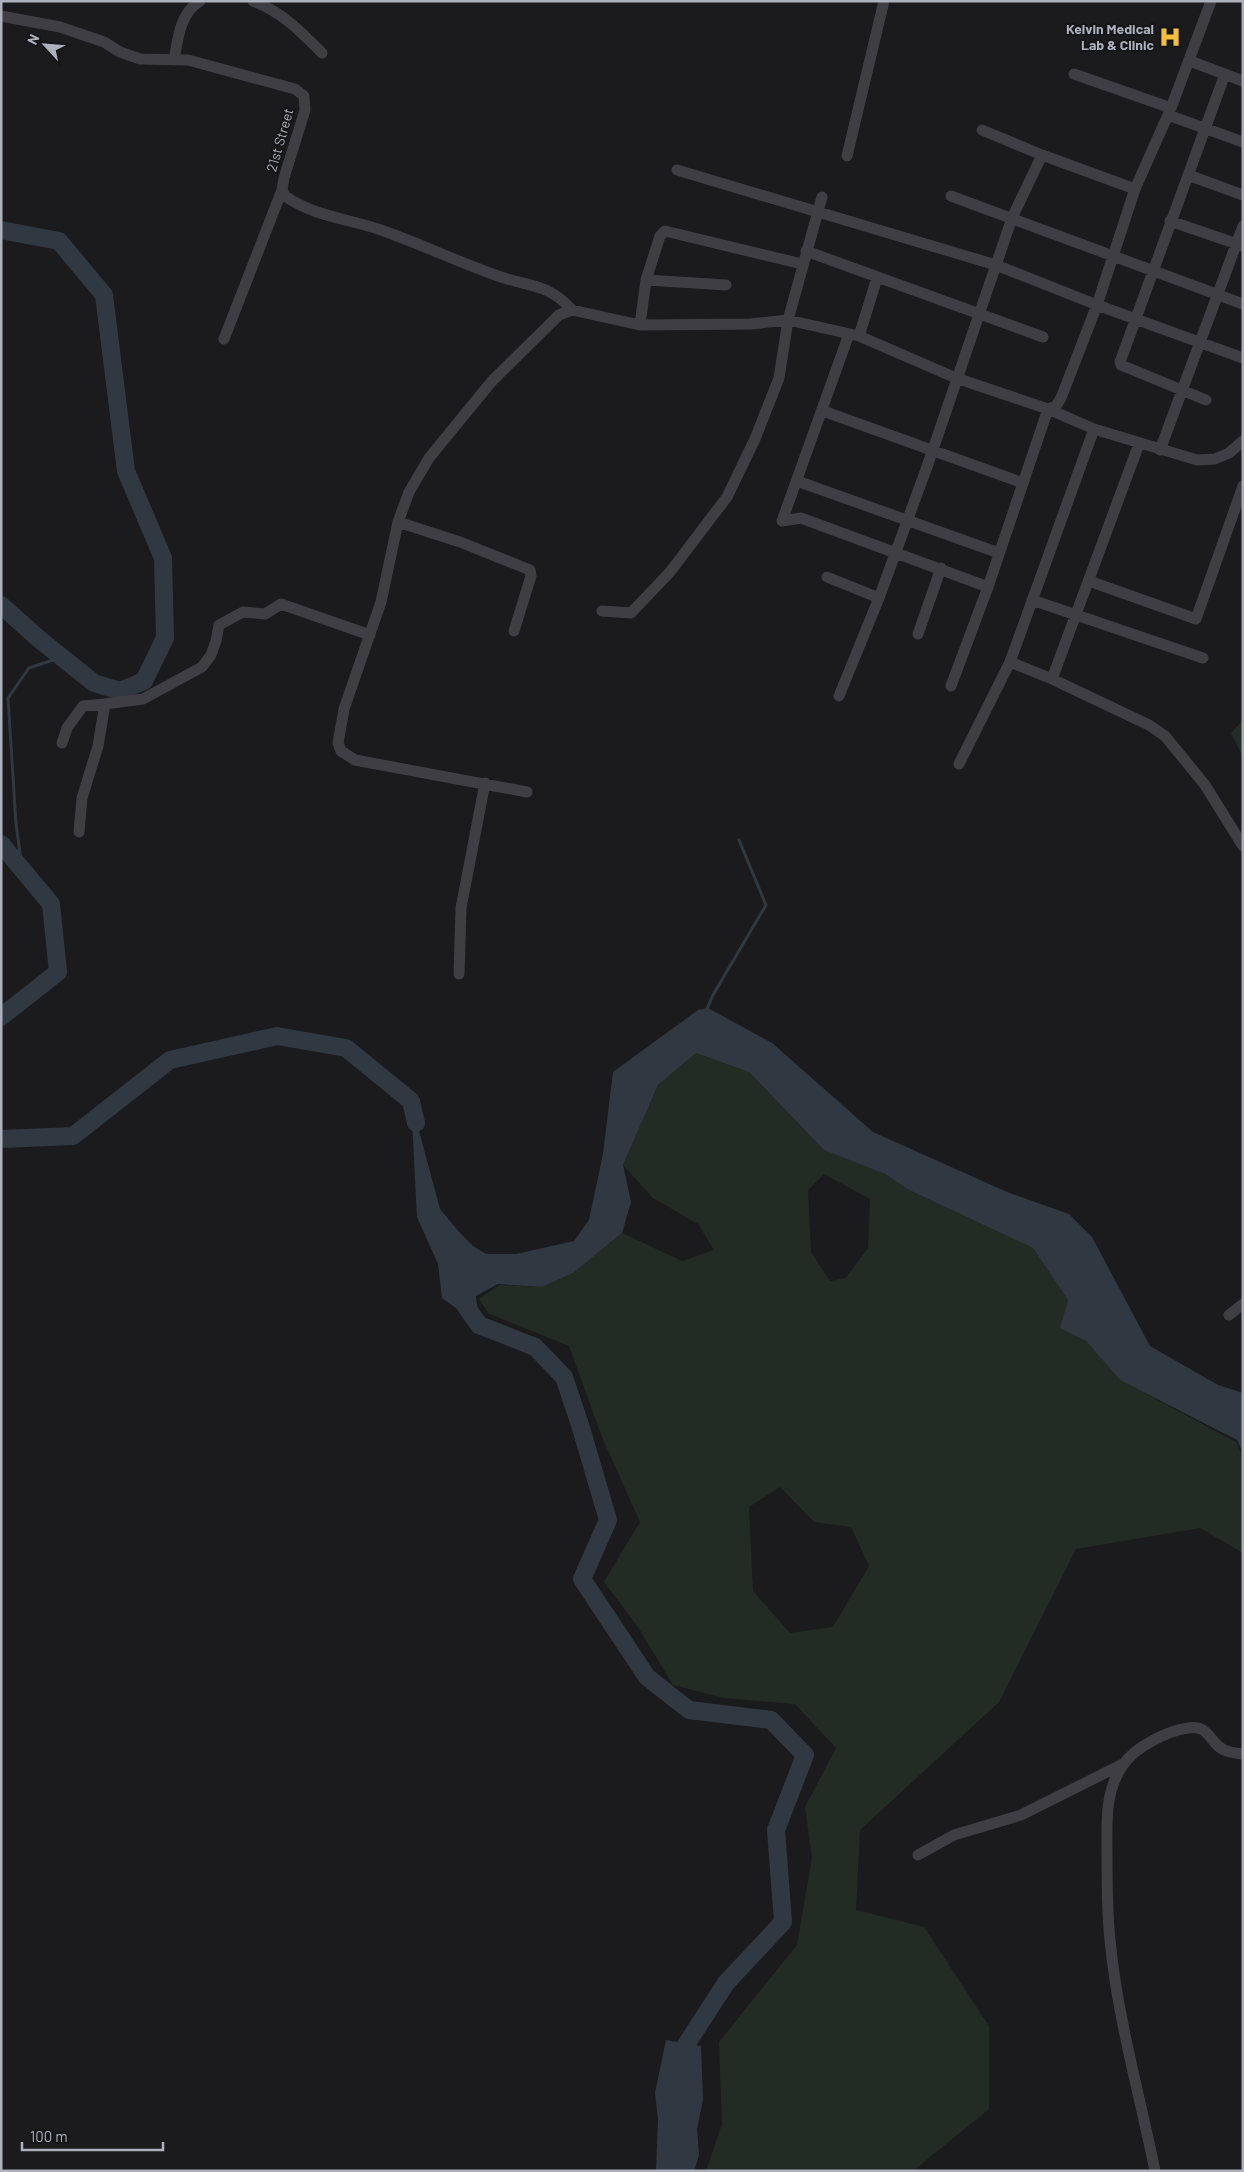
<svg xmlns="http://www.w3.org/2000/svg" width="1244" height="2172" viewBox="0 0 1244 2172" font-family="Barlow,sans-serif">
<rect width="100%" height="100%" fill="#1b1b1d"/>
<path fill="#222c24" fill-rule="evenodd" d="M1243 720V757L1231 733Z
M696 1053 749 1072 824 1150 885 1174 909 1190 1033 1248 1068 1300 1061 1328 1086 1341 1120 1380 1236 1442 1243 1456V1553L1200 1528 1076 1549 999 1702 860 1830 856 1910 924 1927 989 2026V2109L913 2171H706L722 2124 719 2042 797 1945 812 1858 805 1807 836 1748 795 1704 724 1698 673 1685 638 1627 604 1582 640 1522 602 1437 569 1346 488 1313 479 1299 499 1285 542 1287 573 1273 622 1233 682 1261 714 1250 698 1224 653 1198 623 1165 658 1085ZM824 1174 870 1199 868 1248 846 1278 830 1281 811 1252 808 1190ZM780 1487 814 1522 851 1527 869 1566 833 1627 790 1633 753 1591 749 1507Z"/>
<path fill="#303942" d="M708 1008 772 1043 873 1132 1007 1192 1069 1214 1092 1237 1150 1346 1218 1385 1243 1393V1453L1237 1440 1120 1380 1086 1341 1060 1328 1068 1300 1033 1248 909 1190 885 1174 824 1150 749 1072 696 1053 658 1085 623 1165 631 1202 622 1233 573 1273 542 1287 498 1284 476 1296 479 1325 442 1298 438 1264 417 1217 411 1101 440 1209 460 1233 473 1246 486 1254H516L574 1241 589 1220 603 1154 613 1072 698 1010Z
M666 2040 701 2046 703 2100 697 2129 699 2155 694 2171H656L658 2119 655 2093Z"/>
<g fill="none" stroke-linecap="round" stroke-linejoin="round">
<path stroke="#303942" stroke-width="3" d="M22 868 16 824 8 698 29 668 62 657
M706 1011 713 995 766 905 739 840"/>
<path stroke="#303942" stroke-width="18" d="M1 230 59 241 104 295 126 471 163 558 165 638 144 681 120 691 94 683 39 639 1 605
M1 844 51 904 58 972 1 1017
M1 1139 73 1136 170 1060 277 1036 346 1048 411 1101 416 1123
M465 1305 479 1325 535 1347 564 1377 581 1428 608 1520 582 1579 647 1677 689 1710 771 1720 805 1755 776 1830 783 1922 726 1983 682 2051 684 2066"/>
<path stroke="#3e3e44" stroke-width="11" d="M253 1C282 12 300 31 322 53
M1 16 60 27 104 42 120 52 140 59 188 60 295 89 304 96 305 110 284 178 282 190 285 196C313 216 349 219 381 230 421 244 458 262 498 276 529 287 548 283 572 310
M174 60C178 38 180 13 200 1
M1190 61 1243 81
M1074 74 1171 108
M1168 115 1243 142
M982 130 1042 155 1135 189
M847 156 884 1
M677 170 996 265 1097 305 1243 358
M1188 175 1243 195
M951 196 1243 304
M1170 221 1243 246
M806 251 1043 337
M646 280 726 285
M640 325 646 280 660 236 665 231 802 264
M859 336 877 278
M224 339 282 190
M1206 400 1121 365 1120 362 1225 74
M823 411 1023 483
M1160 450 1243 226
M797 481 999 553
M782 521 801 518 988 587
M782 521 849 334
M398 522 460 542 530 570 531 576 514 631
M827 577 879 598
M1089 581 1196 619 1243 486
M1032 600 1203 658
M602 611 631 613 670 572 727 497 755 439 779 378 788 320 822 197
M918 634 941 568
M1010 662 1052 679 1149 725 1165 736 1205 785 1243 846
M1052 679 1139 444
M951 686 988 587 1048 409 1094 429 1197 460 1215 459 1229 453 1243 441
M839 696 879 598 928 464 1012 218 1042 155
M62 743 67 728 83 706 105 704
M959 764 1010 662 1094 429
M527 792 355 760 341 751 338 743 344 709 381 602 398 522 409 492 429 458 492 381 559 315 572 310 640 325 751 324 788 320 859 336 956 378 1048 409 1056 406 1061 398 1097 305 1135 189 1171 108 1211 1
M79 832 82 798 98 746 105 704 143 699 202 667 211 655 216 641 219 625 243 612 265 614 281 604 370 635
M459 974 461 908 485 783
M1229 1315 1243 1304
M918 1855 954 1835 1021 1815 1123 1764
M1155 2171C1140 2096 1117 2016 1110 1940 1107 1912 1107 1884 1107 1856 1107 1825 1104 1792 1123 1765 1135 1747 1167 1731 1188 1728 1205 1725 1208 1736 1218 1746 1225 1752 1234 1753 1243 1754"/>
</g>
<defs>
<g id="hospital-bare" transform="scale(1.725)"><path d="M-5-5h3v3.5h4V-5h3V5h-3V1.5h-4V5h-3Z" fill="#f5bf3b" stroke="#161618" stroke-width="2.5" paint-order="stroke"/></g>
</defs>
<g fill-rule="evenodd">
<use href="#hospital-bare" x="1170" y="37"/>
</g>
<g text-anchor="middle" stroke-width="4" stroke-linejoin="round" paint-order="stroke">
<g font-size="14" font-weight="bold" fill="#adb1bd" stroke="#161618" text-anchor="end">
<text x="1154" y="34">Kelvin Medical<tspan x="1154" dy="16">Lab &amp; Clinic</tspan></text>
</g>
<g font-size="14" fill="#adb1bd" stroke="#161618">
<text transform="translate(280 140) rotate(-74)" y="5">21st Street</text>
</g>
</g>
<rect width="1244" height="2172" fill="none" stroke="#adb1bd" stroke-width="5"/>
<g transform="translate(45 45) rotate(296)" stroke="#161618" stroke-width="4" paint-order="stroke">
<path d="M0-4L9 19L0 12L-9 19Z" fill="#adb1bd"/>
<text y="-8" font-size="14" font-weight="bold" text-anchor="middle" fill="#adb1bd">N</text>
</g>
<path d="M22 2142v8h141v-8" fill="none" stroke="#adb1bd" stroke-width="2.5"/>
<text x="30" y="2142" font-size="15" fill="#adb1bd" stroke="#161618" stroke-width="4" paint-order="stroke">100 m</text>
</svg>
